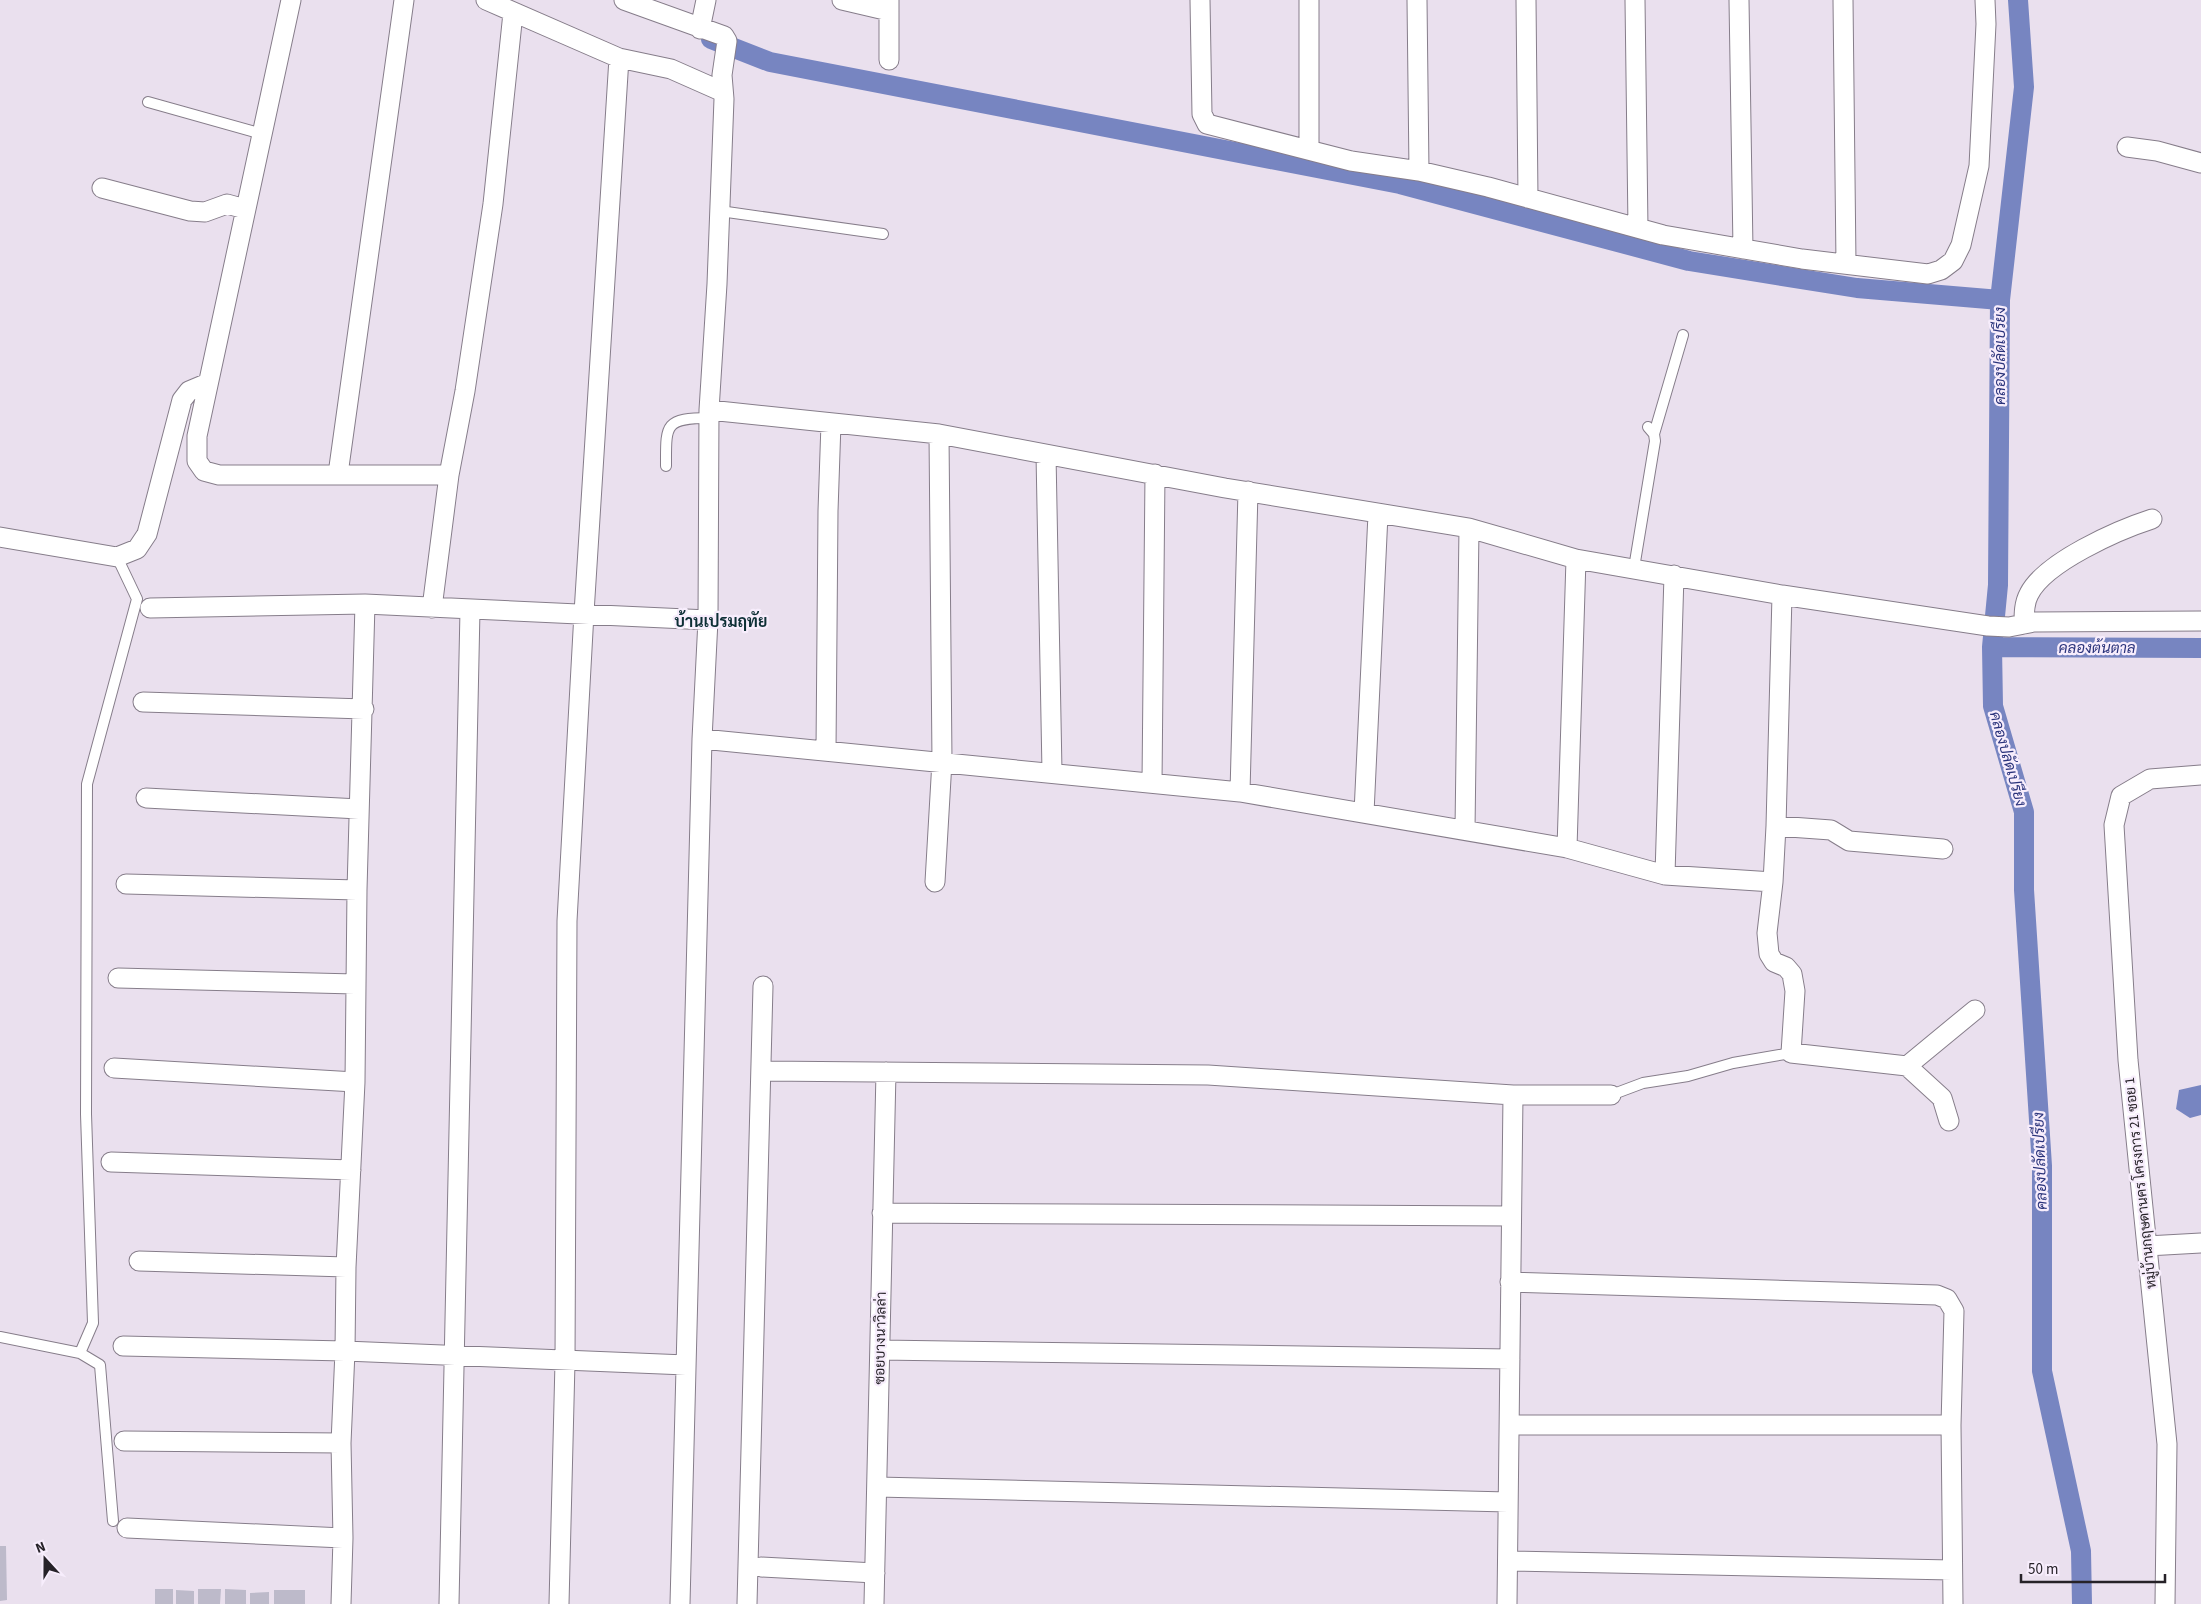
<svg xmlns="http://www.w3.org/2000/svg" width="2201" height="1604" viewBox="0 0 2201 1604" font-family="'Source Sans 3',Sarabun,sans-serif">
<rect width="100%" height="100%" fill="#eae0ee"/>
<path fill="#7785c1" d="M2201 1085V1115L2190 1118 2176 1109 2179 1090Z"/>
<g fill="none" stroke-linecap="round" stroke-linejoin="round">
<path stroke="#7785c1" stroke-width="20" d="M2018 0 2024 87 2000 300 1998 585 1992 647 1993 706 2024 812V890L2042 1166V1371L2081 1551 2082 1604
M711 39 770 62 1400 184 1689 261 1857 288 2000 300
M1992 647 2201 648"/>
</g>
<path fill="#bdbaca" d="M0 1546H6L7 1600 0 1601Z
M155 1589H173V1604H155Z
M198 1589H221L220 1604H198Z
M225 1589 246 1590V1604H225Z
M176 1590 194 1591V1604H176Z
M274 1590H305V1604H274Z
M269 1592V1604H250V1593Z"/>
<g fill="none" stroke-linecap="round" stroke-linejoin="round">
<g stroke="#867d8a" stroke-width="12">
<path id="service" d="M148 102 262 134
M720 211 883 234
M1654 434 1683 335
M666 466C666 425 664 418 709 418
M1634 568 1655 441 1654 434 1648 427
M1611 1095 1643 1083 1688 1076 1733 1063 1791 1053
M0 1337 80 1353
M113 1521 100 1365 80 1353 93 1323 86 1114 87 784 137 599 117 557"/>
</g>
<g stroke="#867d8a" stroke-width="21">
<path id="minor" d="M291 0 197 436V461L204 471 219 475H449
M486 0 619 58 671 69 723 92
M624 0 724 36 727 41 722 75 724 99 717 284 709 410 708 620 702 739 680 1604
M842 0 889 11
M1200 0 1202 114 1207 124 1351 161 1419 171 1488 187 1663 235 1802 259 1928 274 1941 270 1953 261 1961 245 1979 166 1986 24 1985 0
M1417 0 1419 171
M1526 0 1528 198
M1635 0 1638 228
M1739 0 1743 249
M1843 0 1846 264
M700 29 706 0
M889 60V0
M2127 147 2157 151 2201 163
M1309 150V0
M102 188 190 211 205 212 227 204 245 209
M709 410 939 434 1225 488 1469 528 1576 559 1782 595 1988 626 2009 627 2034 622 2201 621
M1046 454 1052 772
M338 474 404 0
M0 537 117 557 137 549 147 534 182 400 189 391 208 383
M1782 595 1776 826 1773 882 1767 933 1769 954 1774 962 1786 967 1792 974 1795 991 1791 1053 1907 1066 1975 1010
M150 608 365 604 708 620
M432 608 449 475 465 391 493 204 513 13
M2024 624C2024 614 2024 603 2029 594 2045 562 2118 530 2152 519
M143 702 364 709
M702 739 1240 792 1567 848 1665 875 1773 882
M826 750 828 511 831 423
M1152 783 1155 474
M1240 792 1248 491
M146 798 359 809
M1364 813 1378 514
M1776 826 1831 830 1849 841 1943 849
M1465 830 1469 528
M1567 848 1576 559
M1665 875 1674 575
M935 882 942 761 939 434
M126 884 357 890
M118 978 355 984
M1907 1066 1942 1098 1949 1121
M114 1068 355 1082
M763 1071 1208 1075 1513 1095H1611
M111 1162 351 1170
M882 1213 1511 1216
M2147 1246 2201 1243
M139 1261 346 1267
M1510 1282 1937 1295 1947 1299 1954 1311 1951 1425 1953 1604
M123 1346 345 1351 686 1365
M880 1350 1510 1359
M1509 1425H1951
M124 1441 341 1443
M877 1487 1508 1502
M127 1528 343 1538
M1508 1561 1952 1570
M761 1567 875 1573
M341 1604 343 1538 341 1443 345 1351 346 1267 355 1082 357 890 365 604
M449 1604 470 610
M559 1604 565 1362 567 921 584 613 619 58
M747 1604 763 986
M874 1604 886 1072
M1507 1604 1513 1095
M2165 1604 2167 1444 2128 1060 2114 825 2121 796 2150 779 2201 775"/>
</g>
<use href="#service" stroke="#fff" stroke-width="10"/>
<use href="#minor" stroke="#fff" stroke-width="19"/>
</g>
<g text-anchor="middle" stroke-width="4.5" stroke-linejoin="round" paint-order="stroke">
<g font-size="14" fill="#262228" stroke="#f7edfc">
<text transform="translate(2140 1183) rotate(-96)" y="5">หมู่บ้านกฤษดานคร โครงการ 21 ซอย 1</text>
<text transform="translate(880 1338) rotate(-89)" y="5">ซอยบางนาวิลล่า</text>
</g>
<g font-size="15" font-style="italic" fill="#2a337b" stroke="#f7edfc">
<text transform="translate(2000 356) rotate(-90)" y="5">คลองปลัดเปรียง</text>
<text x="2097" y="653">คลองต้นตาล</text>
<text transform="translate(2008 759) rotate(74)" y="5">คลองปลัดเปรียง</text>
<text transform="translate(2040 1161) rotate(-92)" y="5">คลองปลัดเปรียง</text>
</g>
<g font-size="16" font-weight="bold" fill="#0d2f35" stroke="#f7edfc">
<text x="721" y="627">บ้านเปรมฤทัย</text>
</g>
</g>
<g transform="translate(45 1559) rotate(339)" stroke="#f7edfc" stroke-width="4" paint-order="stroke">
<path d="M0-4L9 19L0 12L-9 19Z" fill="#262228"/>
<text y="-8" font-size="14" font-weight="bold" text-anchor="middle" fill="#262228">N</text>
</g>
<path d="M2021 1574v8h144v-8" fill="none" stroke="#262228" stroke-width="2.5"/>
<text x="2028" y="1574" font-size="15" fill="#262228" stroke="#f7edfc" stroke-width="4" paint-order="stroke">50 m</text>
</svg>
